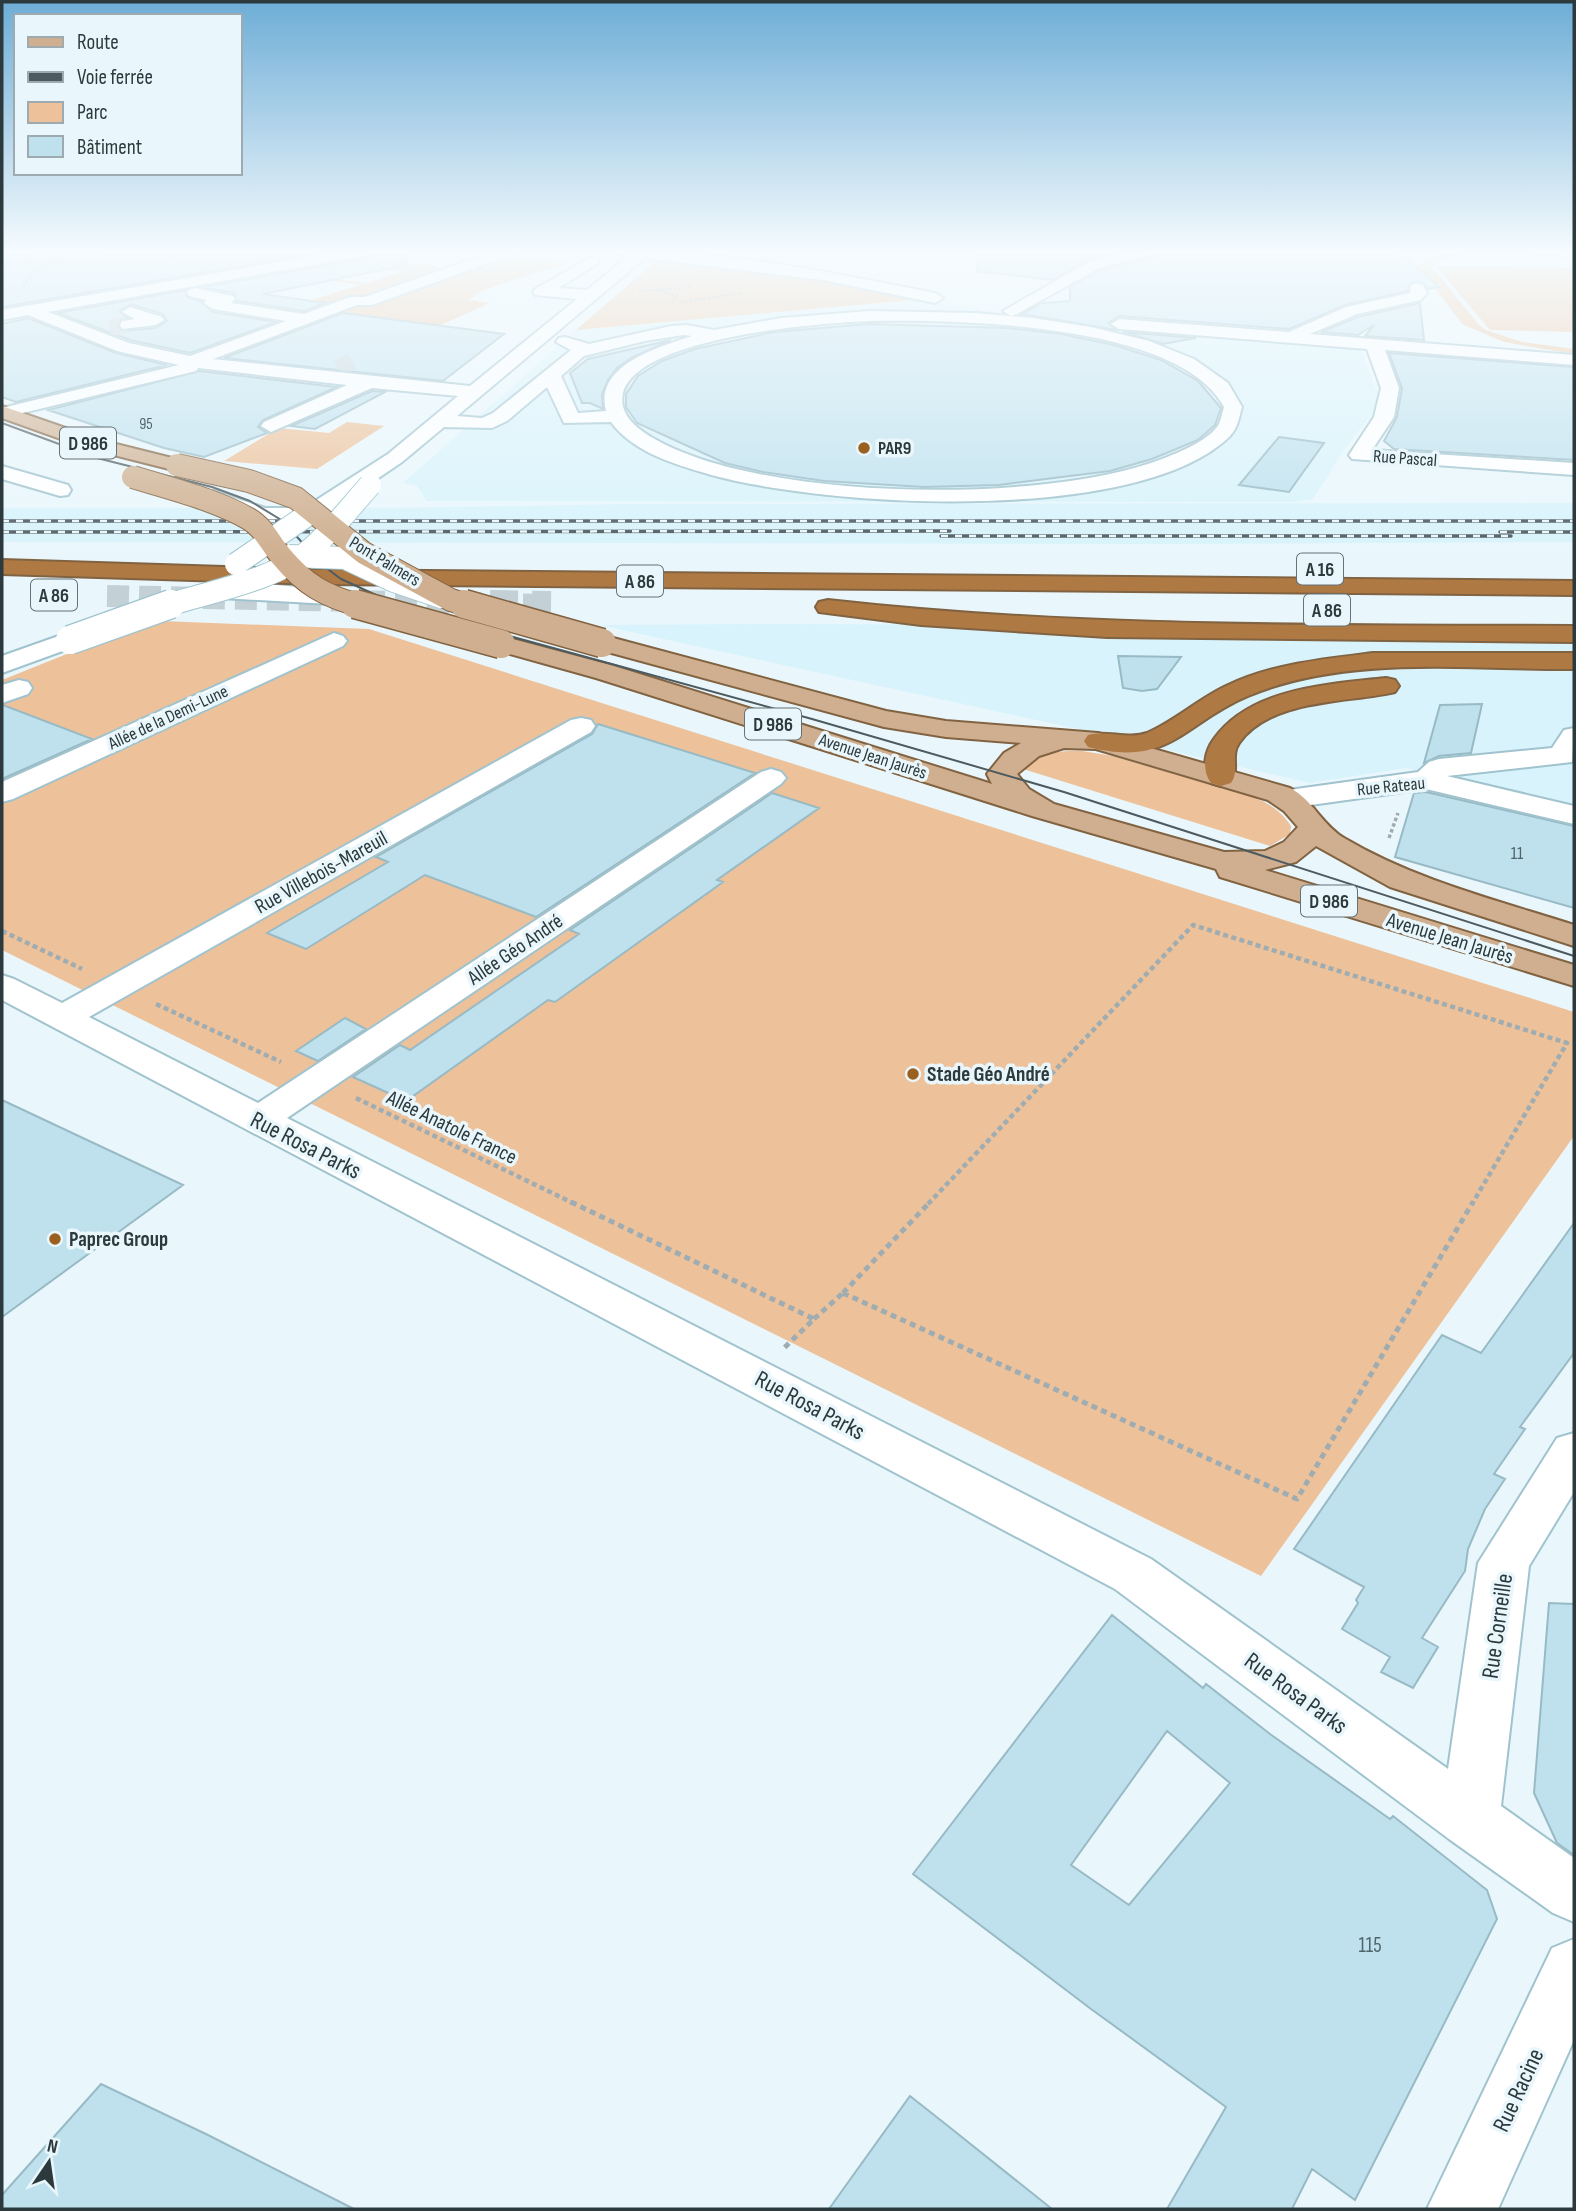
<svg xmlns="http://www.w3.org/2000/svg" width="1576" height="2211" viewBox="0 0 1576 2211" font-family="'Sofia Sans Condensed',sans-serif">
<rect width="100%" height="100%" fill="#e9f7fc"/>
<path fill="#d8f3fb" d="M923 299 1074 325 1354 344 1360 347 1379 397 1372 414 1344 450 1313 499 1294 502 427 501 417 486 403 483 576 330Z
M1574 503V542L1164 544 2 542V508H393L632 504Z
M783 624 1574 627V805L1406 768 1310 783 1064 726 599 625Z"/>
<path fill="#edc199" d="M491 250H519L506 258 567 263 483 290 469 300 490 303 434 328 330 315 261 332 205 323 244 311 201 301 212 297 168 289 176 288 240 300 224 305 272 312 360 285 275 271 367 283 402 272 390 268 420 263 448 270 485 256H478Z
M1470 251H1520L1574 257V260C1545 256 1452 242 1432 267L1479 325 1486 330 1522 342 1574 349V354L1504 342 1462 324 1418 266 1433 256Z
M666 259 820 280 923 299 576 330 656 261Z
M1436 266 1574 268V332L1490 330Z
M347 422 384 426 317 469 224 461 278 428 329 433Z
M161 621 369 629 1574 1012V1136L1261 1576 2 950V680L139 625Z
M1082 751 1113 756 1256 798C1270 804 1282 812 1291 826L1290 834 1270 846 1023 769C1038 753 1060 750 1082 751Z"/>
<path fill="#bee1ed" stroke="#98bac5" stroke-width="2" fill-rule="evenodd" d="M143 250H335L2 307 3 255Z
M383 250H405L407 265 263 294 325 303 304 311 237 301 234 293 203 287 374 257Z
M979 250H1125L1088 260 1052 280 977 271Z
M1162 250H1391L1411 261 1439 287 1428 289 1424 283 1416 281 1410 283 1408 291 1345 305 1289 329 1119 316 1109 323 1116 330 1022 314 1042 303 1070 301V287L1100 270 1158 256Z
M186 290 187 297 202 302 213 312 276 322 190 353 130 340 58 313ZM131 304 163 314 167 321 156 328 121 331 118 324 122 318H127L120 311Z
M1420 303 1424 340 1365 336 1374 325 1358 335 1321 332 1358 317Z
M343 313 504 334 443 381 224 358Z
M28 318 116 353 167 365 16 402 2 397V324Z
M869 324 1007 328 1061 334 1114 345 1161 360 1198 381 1221 408 1215 425 1198 440 1152 459 1110 471 999 485 924 487 824 481 763 472 725 463 637 423 626 407V394L638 376 662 361 695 349 774 332Z
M1123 332 1196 338 1163 344Z
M671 340 631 358 617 368 608 380 602 394 603 409 590 403H582L570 373 588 359Z
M1389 353 1574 367V460L1394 449 1384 441 1397 417 1402 388Z
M199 371 337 387 263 420 258 427 267 433 204 457 164 448 48 410Z
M372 391 385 392 315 429 291 426Z
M1279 437 1324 443 1289 492 1239 485Z
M1118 656 1181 657 1157 689 1142 691 1123 688Z
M1482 704 1471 753 1439 756 1424 763 1440 705Z
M2 705H3L92 739 2 779Z
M598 724 755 773 536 917 425 875 306 949 267 933 388 862 376 857 592 734Z
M1426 792 1574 826V908L1395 857 1414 793Z
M772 793 819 808 717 880 723 882 555 1002 548 1000 406 1101 353 1077 400 1045 410 1050 579 934 570 930Z
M345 1018 366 1029 318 1061 296 1051Z
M2 1100 183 1185 2 1317Z
M1574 1223V1353L1520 1427 1525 1429 1494 1474 1505 1479 1485 1509 1468 1549 1465 1571 1422 1638 1438 1647 1413 1688 1381 1672 1390 1657 1342 1629 1358 1603 1356 1600 1364 1587 1294 1549 1442 1335 1481 1353Z
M1549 1603 1574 1604V1855L1557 1843 1534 1793Z
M1112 1615 1203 1688 1206 1684 1270 1734 1390 1819 1393 1816 1487 1890 1497 1919 1355 2200 1312 2169 1292 2209H1167L1226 2107 1091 2009 913 1874ZM1167 1731 1230 1783 1129 1905 1071 1865Z
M101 2084 208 2135 354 2209H2V2195Z
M910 2096 948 2126 1052 2209H829Z"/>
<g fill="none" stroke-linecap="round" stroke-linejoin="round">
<path stroke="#c3d1d6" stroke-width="17" stroke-dasharray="17 8" stroke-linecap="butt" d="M110 328 128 325
M338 368 352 361"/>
<path stroke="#c3d1d6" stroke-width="22" stroke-dasharray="22 10" stroke-linecap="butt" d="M107 596 551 605"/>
<path stroke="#c3d1d6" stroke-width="28" stroke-dasharray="28 14" stroke-linecap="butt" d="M490 604 551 605"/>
<g stroke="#a0c3ce" stroke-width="4">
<path id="minor" d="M350 250H381L374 254 48 312 129 343 190 356 286 321 213 309 204 303 206 300 189 296 187 293 189 290 195 288 233 296 235 299 231 303 304 314 350 297H365L498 250H518L516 253 372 305H357L213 359 470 386 577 299 535 295 533 292 535 289 592 257 597 258 599 261 597 264 558 288 587 290 629 256 614 253 612 250C720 250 829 272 935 293L943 298 935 303 823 280 645 258 457 416 482 418 493 413 571 350 556 342 559 338 565 337 589 344 671 326 687 325 714 330 781 318 869 311 975 313 1033 318 1091 327 1149 341 1194 359 1228 383 1242 407C1239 417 1238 428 1230 436 1139 526 824 507 708 474 674 464 633 452 611 422L564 423 547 387 507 421 492 428 444 427 402 462 334 508 341 509 344 514 341 519 306 523 263 522 206 502 203 497 206 492 214 491 265 508H304L388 454 458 396 372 388 271 432 261 426 264 422 347 385 198 368 196 371 2 418V408L179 365 117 351 28 315 2 320V310ZM869 321C955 320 1179 322 1224 407 1222 413 1221 422 1217 427 1205 442 1180 452 1162 459 1045 504 762 502 653 438 637 429 618 414 623 393 638 337 819 323 869 321ZM683 335 692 336C659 347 594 365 606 411L578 413 561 376 584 356 645 341Z
M1135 250H1159L1157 253 1099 268 1017 314 1011 316 1003 311 1089 262Z
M1417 283 1423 285 1427 293 1421 300 1357 314 1310 334 1574 355V365L1385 350 1399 388 1394 417 1372 450 1574 463V475L1352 459 1349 455 1374 417 1381 388 1367 349 1119 329 1111 324 1119 319 1289 332 1346 307 1410 293 1411 285Z
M130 307 162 317 164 320 156 325 122 329 120 325 122 321 135 319 122 312Z
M2 466 68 485 71 490 68 495 60 496 2 479Z
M212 585H277L330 590 339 592 342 597 339 602 330 604 203 597 200 592 203 587Z
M70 632 79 635 83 640 79 645 2 673V656Z
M334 633 343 636 347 641 343 646 13 799 2 802V782Z
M19 680 28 682 32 688 28 694 2 703V685Z
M581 718 591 720 595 726 591 732 89 1017 258 1103 761 772 771 769 781 772 786 778 781 784 287 1118 1151 1559 1448 1769 1478 1563 1557 1438 1574 1433V1492L1529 1566 1501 1806 1574 1858V1922L1553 1913 1449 1839 1115 1589 2 1000V975L14 979 62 1003 571 720Z
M1574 728 1572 762 1447 776 1574 806V824L1426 789 1289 808 1278 805 1274 799 1278 793 1289 790 1418 772 1429 762 1439 759 1552 748 1564 730Z
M1574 1939V2040L1498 2209H1427L1552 1948Z"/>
</g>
<g stroke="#816342" stroke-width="4">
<path id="major" d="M2 406 100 440 184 461 187 465 184 469 177 471 86 448 2 418Z
M602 635 886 711 946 721 1098 733 1290 788C1313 800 1322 825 1344 838 1415 880 1496 900 1574 925V946L1390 887 1316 846 1296 862 1265 870 1574 965V986L1220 877 1216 869 1032 816 596 678 492 649 488 644 492 639 501 636 614 666 992 784 987 774 1004 753 1021 743 946 737 884 727 593 648 589 643 593 638ZM1064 748 1096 749 1268 800 1284 811 1298 827 1284 842 1265 851 1224 852 1054 804 1029 789 1017 774 1039 756Z"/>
</g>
<g stroke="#816342" stroke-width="4">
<path id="highway" d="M2 560 320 570 1574 581V595L320 584 2 574Z
M828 600C1076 628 1325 625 1574 626V642L1107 637 921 625 819 612 816 607 819 602Z
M1373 653H1574V669C1469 670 1347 654 1248 696 1183 723 1171 768 1088 747L1084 741 1088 735C1107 730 1128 740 1147 733 1175 721 1198 699 1226 686 1271 664 1324 659 1373 653Z
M1386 678 1395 680 1399 686 1395 692C1349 703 1271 698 1239 743 1230 756 1240 771 1231 783L1221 786 1211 783C1201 770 1205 751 1214 739 1250 688 1329 684 1386 678Z"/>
</g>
<path stroke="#9fadb2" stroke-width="2" stroke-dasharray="2.5 2" stroke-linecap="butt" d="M174 258 179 250
M55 261 67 250
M2 264 158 259
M23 286 37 268 47 265
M658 290 676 296 672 304
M638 291 692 287
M681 302 742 293"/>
<path stroke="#9fadb2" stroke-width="3.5" stroke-dasharray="3.5 2.5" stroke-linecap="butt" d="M1389 838 1398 813"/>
<path stroke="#9fadb2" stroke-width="4.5" stroke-dasharray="5 3.5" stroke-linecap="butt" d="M2 931 82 969
M156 1004 281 1062
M356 1098 575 1204
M928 1204 1193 925 1567 1043 1472 1204"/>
<path stroke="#9fadb2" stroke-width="5" stroke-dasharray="6 4.5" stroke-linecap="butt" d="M571 1202 814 1319 783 1349
M843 1293 1297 1499 1473 1202
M843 1293 930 1202
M814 1319 843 1293"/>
<use href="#minor" fill="#fff" fill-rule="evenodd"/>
<use href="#major" fill="#cfaf8f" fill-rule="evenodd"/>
<use href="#highway" fill="#af7944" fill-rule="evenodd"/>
<path stroke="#4d5b60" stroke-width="2" d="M2 423 97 458 212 487 250 501 283 521 321 564 341 579 400 606 812 719 1064 792 1574 956"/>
<g stroke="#4d5b60" stroke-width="3.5">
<path id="rail" d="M2 521H1574
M2 532 950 531
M1500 532H1574
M941 536H1511"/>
</g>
<use href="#rail" stroke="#e9f7fc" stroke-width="2.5" stroke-dasharray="7" stroke-linecap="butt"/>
<g stroke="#a0c3ce" stroke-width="24" stroke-linecap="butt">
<path id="minor-bridge-far1" d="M289 556 345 558 394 581 441 597
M236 564 306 516
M165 606C208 592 277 580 311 549 333 530 351 506 370 485"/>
</g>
<g stroke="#a0c3ce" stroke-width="31" stroke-linecap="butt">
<path id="minor-bridge" d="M70 640 171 604"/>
</g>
<g stroke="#816342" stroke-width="24" stroke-linecap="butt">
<path id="major-bridge-far1" d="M177 465 249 481 296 498 364 553 451 600 470 606
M133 477C171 489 214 499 249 519 264 528 270 543 281 556 305 585 325 596 361 606"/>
</g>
<g stroke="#816342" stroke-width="31" stroke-linecap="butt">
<path id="major-bridge" d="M355 604 501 644
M464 604 602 643"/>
</g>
<use href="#minor-bridge-far1" stroke="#fff" stroke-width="22"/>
<use href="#minor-bridge" stroke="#fff" stroke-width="28"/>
<use href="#major-bridge-far1" stroke="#cfaf8f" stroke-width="22"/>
<use href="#major-bridge" stroke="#cfaf8f" stroke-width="28"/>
</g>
<linearGradient id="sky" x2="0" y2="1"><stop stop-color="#6dadd6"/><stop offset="0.45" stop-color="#f5fbfe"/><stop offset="1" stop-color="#f5fbfe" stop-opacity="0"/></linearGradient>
<rect width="1576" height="559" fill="url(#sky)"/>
<g fill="#9b6020" stroke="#e9f7fc" stroke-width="2.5">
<circle cx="864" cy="448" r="7"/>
<circle cx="913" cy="1074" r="7"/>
<circle cx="55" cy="1239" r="7"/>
</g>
<g text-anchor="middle" stroke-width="7" stroke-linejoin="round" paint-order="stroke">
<g font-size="16" fill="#50646a">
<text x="146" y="429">95</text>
</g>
<g font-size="18" font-weight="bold" fill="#2c3a3e" stroke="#e9f7fc" text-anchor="start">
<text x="878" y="454">PAR9</text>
</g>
<g font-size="18" fill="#2c3a3e" stroke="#e9f7fc">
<text transform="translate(1405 458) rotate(4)" y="6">Rue Pascal</text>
<text transform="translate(385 561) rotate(31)" y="6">Pont Palmers</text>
<text transform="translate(168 717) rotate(-25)" y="6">Allée de la Demi-Lune</text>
<text transform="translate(873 756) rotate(18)" y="6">Avenue Jean Jaurès</text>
<text transform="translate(1391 786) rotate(-6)" y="6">Rue Rateau</text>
</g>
<g font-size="18" fill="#50646a">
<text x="1517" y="859">11</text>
</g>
<g fill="#e9f7fc" stroke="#657377" stroke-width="2">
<rect x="60" y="427.5" width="56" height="31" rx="5"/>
<rect x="1297" y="553.5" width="46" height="31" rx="5"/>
<rect x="617" y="565.5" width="46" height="31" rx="5"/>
<rect x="31" y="579.5" width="46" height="31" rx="5"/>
<rect x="1304" y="594.5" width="46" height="31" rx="5"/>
<rect x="745" y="708.5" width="56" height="31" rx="5"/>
<rect x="1301" y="885.5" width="56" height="31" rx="5"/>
</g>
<g font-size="19" font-weight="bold" fill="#2c3a3e">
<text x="88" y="450">D 986</text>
<text x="1320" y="576">A 16</text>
<text x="640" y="588">A 86</text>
<text x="54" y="602">A 86</text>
<text x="1327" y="617">A 86</text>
<text x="773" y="731">D 986</text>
<text x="1329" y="908">D 986</text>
</g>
<g font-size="21" fill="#2c3a3e" stroke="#e9f7fc">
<text transform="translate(321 872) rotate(-29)" y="7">Rue Villebois-Mareuil</text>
<text transform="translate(1450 938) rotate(17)" y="7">Avenue Jean Jaurès</text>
<text transform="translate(515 949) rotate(-34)" y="7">Allée Géo André</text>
<text transform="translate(452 1127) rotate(26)" y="7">Allée Anatole France</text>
</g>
<g font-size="21" font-weight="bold" fill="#2c3a3e" stroke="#e9f7fc" text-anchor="start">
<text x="927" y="1081">Stade Géo André</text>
<text x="69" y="1246">Paprec Group</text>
</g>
<g font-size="21" fill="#50646a">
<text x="1370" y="1952">115</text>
</g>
<g font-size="24" fill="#2c3a3e" stroke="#e9f7fc">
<text transform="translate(306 1145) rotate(27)" y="8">Rue Rosa Parks</text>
<text transform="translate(810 1405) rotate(28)" y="8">Rue Rosa Parks</text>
<text transform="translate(1497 1626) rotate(-82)" y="8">Rue Corneille</text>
<text transform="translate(1296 1693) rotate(36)" y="8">Rue Rosa Parks</text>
<text transform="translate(1518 2090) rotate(-65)" y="8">Rue Racine</text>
</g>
</g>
<rect width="1576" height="2211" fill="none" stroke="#2c3a3e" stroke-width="7"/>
<rect x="14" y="14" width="228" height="161" fill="#e9f7fc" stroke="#9dabb0" stroke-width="2"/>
<rect x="28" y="37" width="35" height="10" fill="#cfaf8f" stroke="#9dabb0" stroke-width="2"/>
<text x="77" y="49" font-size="21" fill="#2c3a3e">Route</text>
<rect x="28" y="72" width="35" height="10" fill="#4d5b60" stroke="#9dabb0" stroke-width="2"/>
<text x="77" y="84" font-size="21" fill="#2c3a3e">Voie ferrée</text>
<rect x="28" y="102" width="35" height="21" fill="#edc199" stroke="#9dabb0" stroke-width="2"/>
<text x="77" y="119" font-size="21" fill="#2c3a3e">Parc</text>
<rect x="28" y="136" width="35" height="21" fill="#bee1ed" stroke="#9dabb0" stroke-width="2"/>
<text x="77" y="154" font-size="21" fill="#2c3a3e">Bâtiment</text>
<g transform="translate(49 2162) rotate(13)" stroke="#e9f7fc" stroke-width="5" paint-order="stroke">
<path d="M0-5L12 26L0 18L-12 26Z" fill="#2c3a3e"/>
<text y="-10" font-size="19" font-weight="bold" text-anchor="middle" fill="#2c3a3e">N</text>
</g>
</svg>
